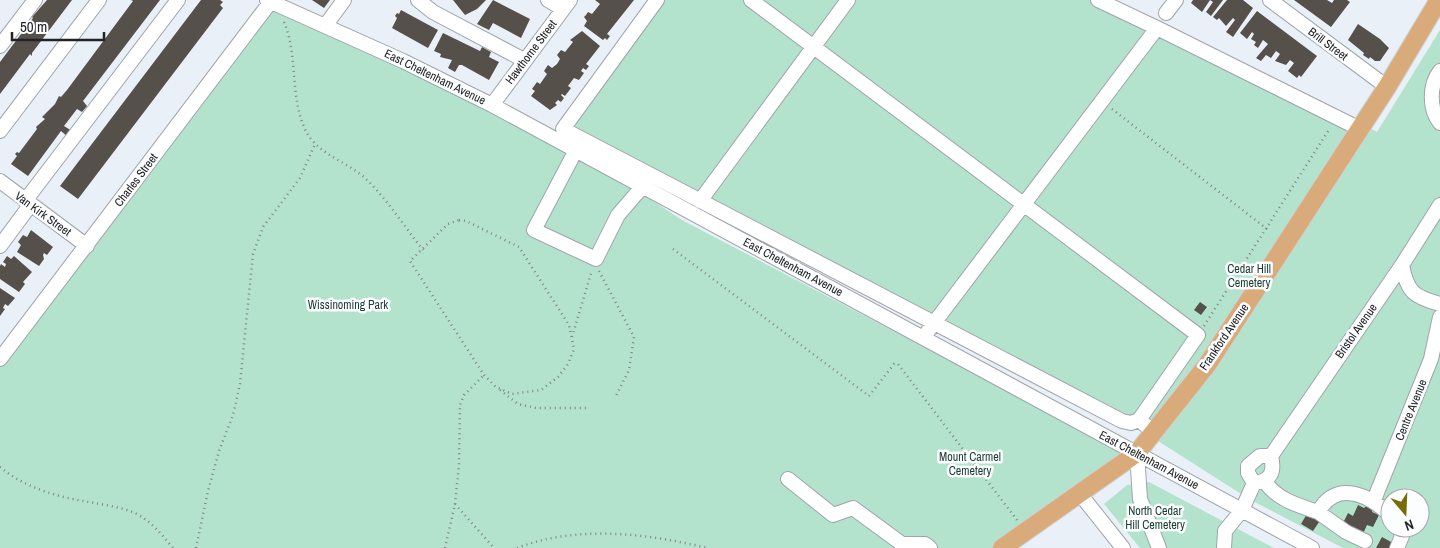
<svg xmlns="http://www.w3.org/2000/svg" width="1440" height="548" viewBox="0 0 1440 548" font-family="'Archivo Narrow',sans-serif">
<rect width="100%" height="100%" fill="#eaf0f7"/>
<path fill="#b4e3cd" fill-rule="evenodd" d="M647 0H1112L1350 116 1377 132 1440 30V548H1343L1249 499 1125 420 559 123ZM1390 498H1420V528H1390Z
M270 2 576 150 682 220 920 345 1137 453 1002 548H0V359Z
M1149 482 1274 548H1140L1104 504 1127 485Z"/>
<path fill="#56504b" d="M47 0H72L32 53V56L30 54 0 94V62L33 18 32 17Z
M131 0H160L83 101 87 106 82 112 77 109 64 126 72 131 68 137 61 131 28 176 11 164 17 156 15 154 17 152 19 153 37 129 36 127 45 119 42 117 55 104 59 96 61 97 67 90 133 1Z
M201 0H220L223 2 220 5 223 8 78 199 60 186Z
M312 0H330L324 8Z
M453 0H486L477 9 465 15Z
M493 0 530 19 521 38 493 23 489 30 477 24Z
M595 0H634L607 34 610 36 607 40 605 38 603 40 584 26 587 21 584 17 586 15 588 12 592 14 600 4Z
M1193 0H1223L1211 16 1206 12 1213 2 1210 0 1202 12 1191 3Z
M1227 0H1243L1253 8 1233 37 1226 32 1235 20 1233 18 1226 26 1219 18 1217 20 1213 17Z
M1294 0H1327L1332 3 1334 0H1347L1350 2 1331 27Z
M401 10 438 30 428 48 392 28 397 18 395 16 397 13 399 14Z
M1257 11 1317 56 1301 77 1299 75 1297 78 1288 71 1294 63 1290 60 1286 65 1275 61 1280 54 1276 51 1271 58 1266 55 1261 61 1256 58 1268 44 1263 40 1258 48 1254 45 1256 42 1251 39 1254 34 1252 32 1247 39 1240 33Z
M1358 24 1380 39 1389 48 1380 61H1375L1370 57 1369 59 1363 55 1364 53 1348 40Z
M582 31 600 46 586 64 589 66 586 70 583 68 581 71 584 73 579 80 574 78 568 86 571 88 565 96 562 94 561 95 564 98 561 102 558 100 555 103 557 105 550 110 531 96 535 91 532 89 537 82 540 84 547 74 544 71 548 65 552 68 557 64 560 59 557 55 561 50 565 52 573 42 570 40Z
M443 33 480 51 482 47 491 52 489 57 499 62 489 80 462 65H459L455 72 448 68 452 60 440 57 441 54 434 51Z
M31 230 53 247 47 255 44 253 43 255 44 259 39 266 17 252 21 245 18 242 23 235 27 237Z
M7 256 11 259 14 256 32 272 23 282 25 284 19 292 0 279V266L1 264 5 267 6 264 3 262Z
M0 288 15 298 8 306 5 304 3 308 5 309 0 316Z
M1200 302 1207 307 1201 315 1194 310Z
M1358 505 1364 508 1368 505 1373 508 1372 512 1379 515 1373 527 1367 525 1362 536 1348 530 1351 526 1343 523 1348 513 1353 516Z
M1308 512 1321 519 1313 531 1301 524Z
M1382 537 1393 543 1390 548H1376Z"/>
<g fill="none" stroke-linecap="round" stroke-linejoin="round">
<g stroke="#9fa4ab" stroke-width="16">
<path id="minor" d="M267 0 403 61 492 105 1312 548
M418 0 433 12 524 60
M548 0 563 9
M657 0 563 129 1122 421 1131 423 1139 420 1154 432
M751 0 1198 335 1139 420
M1098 0 1157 28
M1270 0 1387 87
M1166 13 1176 0
M325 26 344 0
M0 46 35 0
M1440 71C1429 85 1429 109 1440 123
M492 105 570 0
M0 131 99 0
M576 150 534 230 596 259 618 215 643 186
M0 181 87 246
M25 201 178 0
M700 201 848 0
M0 246 31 204
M1402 265C1407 292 1414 297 1440 304
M928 331 1157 28 1360 129
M0 359 272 0
M1137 453 1140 499 1159 548
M1260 456H1271C1275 472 1271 481 1254 483L1248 473V466Z
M1271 456 1402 265 1440 205
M788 479 833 515 853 508 902 544H925L930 548
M1265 482C1278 500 1297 505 1318 512 1337 479 1369 495 1390 515
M1080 494 1123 548
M1374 500 1431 359 1440 317
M1318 512 1346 532 1365 541
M1224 548 1225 531 1242 510 1254 483
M1397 548 1402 536 1399 528"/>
</g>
<g stroke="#cecfcf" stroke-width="20">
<path id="major" d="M1002 548 1137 453 1207 365 1387 87 1439 0"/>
</g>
<path stroke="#808489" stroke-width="2.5" stroke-dasharray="1 4" stroke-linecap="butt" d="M284 22C298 55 290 94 304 127 314 153 346 161 365 178 387 199 404 226 423 250
M1112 109 1267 229
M459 220 466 221 519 247 569 325 574 349 568 364 558 377 541 390 512 394 496 387 484 375 410 261 448 224Z
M673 249 869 396 894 364H898L1017 520
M599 271 634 337 629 370 616 396
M1204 326 1330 128
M572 337 592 270
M500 390 518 404 536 408H589
M0 467C25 488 58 497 89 502 105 505 122 507 137 514 152 522 162 535 173 548
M455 504 494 548
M196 548 208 491 219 451 233 415 240 384 253 254 263 227 300 178 315 144
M445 548 455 504 459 465 460 405 464 395 484 375
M517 548C577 525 645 533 707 548"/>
<use href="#minor" stroke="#fff" stroke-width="14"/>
<use href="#major" stroke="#daab7a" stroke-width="18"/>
</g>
<g text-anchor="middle" stroke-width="5" stroke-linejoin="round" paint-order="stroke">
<g font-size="12" fill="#212326" stroke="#fcfdfe">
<text transform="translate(1328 44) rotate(37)" y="4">Brill Street</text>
<text transform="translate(531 52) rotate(-53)" y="4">Hawthorne Street</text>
<text transform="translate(435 77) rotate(26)" y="4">East Cheltenham Avenue</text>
<text transform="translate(136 180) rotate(-53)" y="4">Charles Street</text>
<text transform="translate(43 214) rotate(36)" y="4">Van Kirk Street</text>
<text transform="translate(793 267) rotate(28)" y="4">East Cheltenham Avenue</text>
<text transform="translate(1356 331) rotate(-55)" y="4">Bristol Avenue</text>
<text transform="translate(1224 337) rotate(-56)" y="4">Frankford Avenue</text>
<text transform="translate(1411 410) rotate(-68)" y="4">Centre Avenue</text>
<text transform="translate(1149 460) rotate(28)" y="4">East Cheltenham Avenue</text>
</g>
<g font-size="12" fill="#1a3d2e" stroke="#fcfdfe">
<text x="1249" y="273">Cedar Hill<tspan x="1249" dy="14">Cemetery</tspan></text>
<text x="348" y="309">Wissinoming Park</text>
<text x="970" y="461">Mount Carmel<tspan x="970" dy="14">Cemetery</tspan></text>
<text x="1155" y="515">North Cedar<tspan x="1155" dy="14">Hill Cemetery</tspan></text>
</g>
</g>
<g transform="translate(1405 513) rotate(161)"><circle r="24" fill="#fcfdfe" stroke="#a4a6a8"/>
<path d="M0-4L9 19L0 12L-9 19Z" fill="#796c07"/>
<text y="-8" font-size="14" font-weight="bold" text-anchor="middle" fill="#212326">N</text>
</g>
<path d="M12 32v8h92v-8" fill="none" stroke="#212326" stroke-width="2.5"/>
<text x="20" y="32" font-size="15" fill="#212326" stroke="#fcfdfe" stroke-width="4" paint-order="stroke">50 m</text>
</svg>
